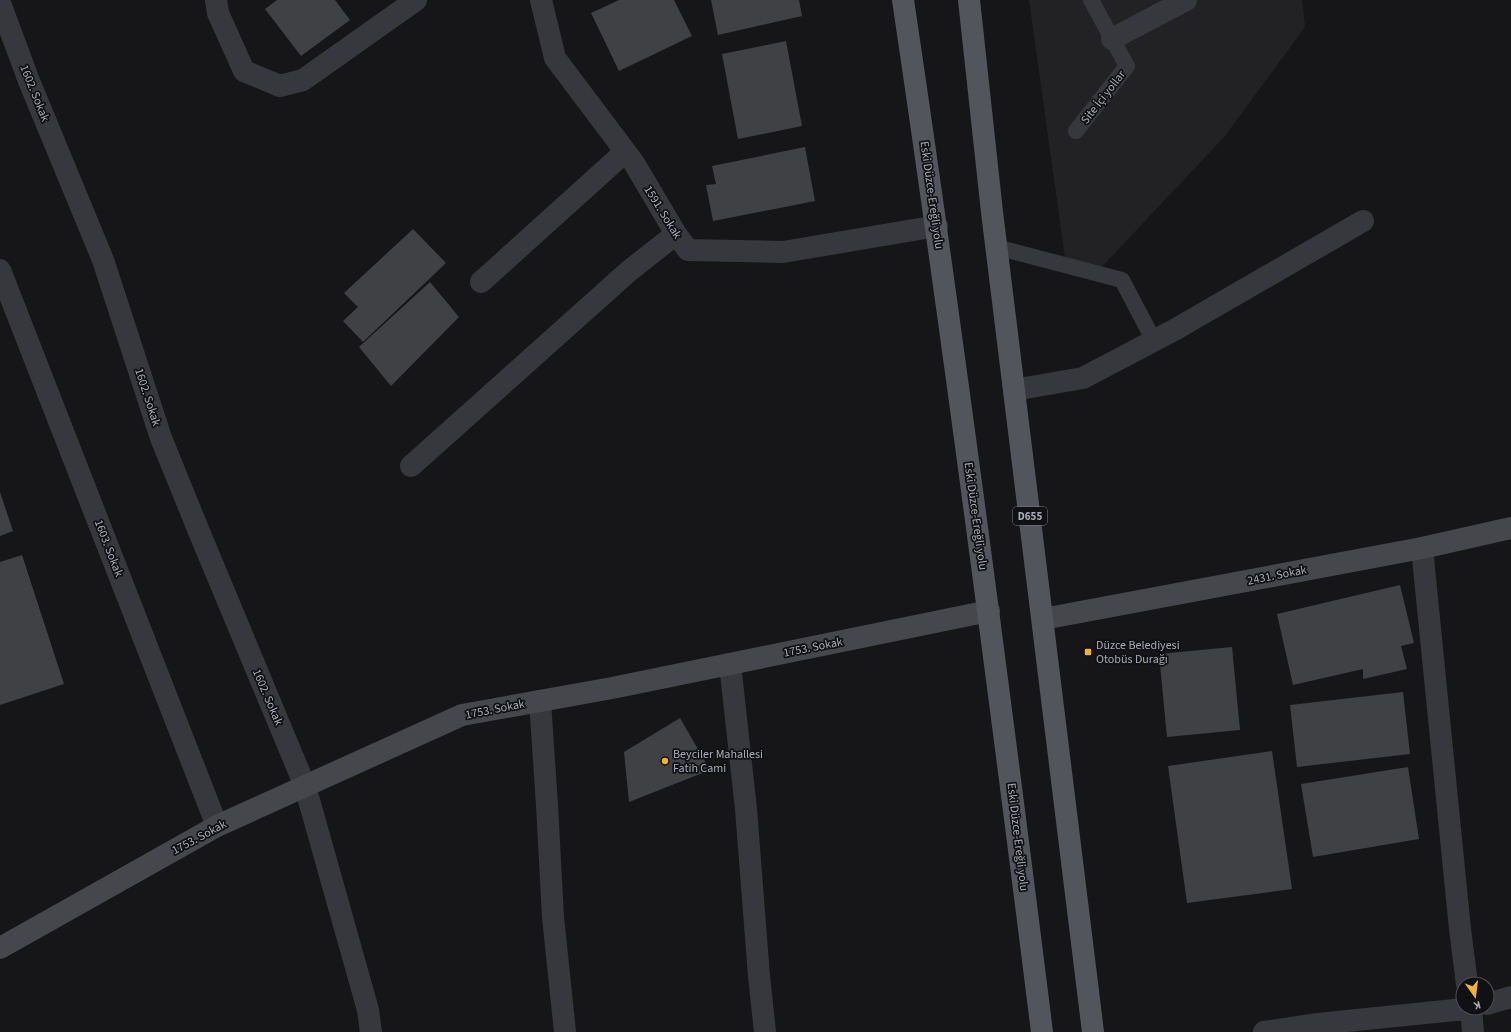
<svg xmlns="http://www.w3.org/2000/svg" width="1511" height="1032" viewBox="0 0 1511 1032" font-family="'Source Sans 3',sans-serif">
<rect width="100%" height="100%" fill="#161618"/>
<path fill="#222225" d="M1029 0H1302L1305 27 1225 136 1099 270 1067 272Z"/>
<path fill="#404145" d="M277 0H335L350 20 301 56 265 9Z
M619 0H674L692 36 619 71 591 13Z
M711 0H799L802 16 718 35Z
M786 41 802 126 738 139 722 54Z
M805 147 815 201 713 221 706 185 716 184 712 166Z
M413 229 446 263 363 342 343 321 358 307 344 293Z
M430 282 459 317 391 386 359 347Z
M0 492 13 531 0 536Z
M22 555 64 684 0 705V562Z
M1400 585 1414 643 1401 646 1407 669 1363 679V669L1293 685 1277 614Z
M1232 647 1240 730 1167 737 1159 654Z
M1403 692 1410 754 1297 767 1290 705Z
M680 718 710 770 629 802 624 752Z
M1272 751 1292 889 1187 903 1168 766Z
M1408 767 1419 839 1313 857 1301 784Z"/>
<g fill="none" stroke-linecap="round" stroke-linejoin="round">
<path stroke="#37383d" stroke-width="16" d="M1076 131 1127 66 1091 0
M996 247 1122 280 1154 341"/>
<path stroke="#37383d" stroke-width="22" d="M216 0 218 13 244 71 280 86 303 80 416 0
M541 0 555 58 634 163 676 234 688 250 783 252 937 226
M0 3 29 81 103 260 161 438 200 534 305 786 368 1010 371 1032
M1112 39 1186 0
M0 270 217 826
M481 282 625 152
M1014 390 1083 378 1176 329 1363 221
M411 466 629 271 676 234
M1422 548 1460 929 1467 984
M730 664 746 809 759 976 765 1032
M540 701 547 805 553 917 565 1032
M1487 1004 1511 997
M1471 1008 1473 1032
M1264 1032 1318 1024 1474 1008"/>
<path stroke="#45474d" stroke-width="22" d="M1043 619 1422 548 1511 528
M0 948 217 826 462 715 612 688 989 611"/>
<path stroke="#53555c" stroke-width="22" d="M903 0C954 343 999 688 1042 1032
M969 0 992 212 1093 1032"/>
</g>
<g fill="#f2b134" stroke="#111113" stroke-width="1.5">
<rect x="1084" y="648" width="8" height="8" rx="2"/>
<circle cx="665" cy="761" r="4"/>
</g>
<g text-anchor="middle" stroke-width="3.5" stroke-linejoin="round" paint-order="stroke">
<rect fill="#111113" stroke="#7b7e86" stroke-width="1" x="1013" y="507" width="34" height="18" rx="3"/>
<g font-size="11" font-weight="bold" fill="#a8adb8">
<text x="1030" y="520">D655</text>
</g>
<g font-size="12" fill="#a8adb8" stroke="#111113">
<text transform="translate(35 93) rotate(68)" y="4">1602. Sokak</text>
<text transform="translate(1103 97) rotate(-52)" y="4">Site İçi yollar</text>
<text transform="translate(932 195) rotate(82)" y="4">Eski Düzce-Ereğli yolu</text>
<text transform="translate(663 212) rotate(58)" y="4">1591. Sokak</text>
<text transform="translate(148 397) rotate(72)" y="4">1602. Sokak</text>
<text transform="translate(976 516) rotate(82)" y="4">Eski Düzce-Ereğli yolu</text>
<text transform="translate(109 548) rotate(69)" y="4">1603. Sokak</text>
<text transform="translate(1277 575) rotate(-11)" y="4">2431. Sokak</text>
<text transform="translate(813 647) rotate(-11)" y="4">1753. Sokak</text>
<text transform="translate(268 697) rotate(67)" y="4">1602. Sokak</text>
<text transform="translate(495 709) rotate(-11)" y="4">1753. Sokak</text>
<text transform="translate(199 837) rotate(-28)" y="4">1753. Sokak</text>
<text transform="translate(1018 837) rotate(83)" y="4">Eski Düzce-Ereğli yolu</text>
</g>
<g font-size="12" fill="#a8adb8" stroke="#111113" text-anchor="start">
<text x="1096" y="649">Düzce Belediyesi<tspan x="1096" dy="14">Otobüs Durağı</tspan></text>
<text x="673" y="758">Beyciler Mahallesi<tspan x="673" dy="14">Fatih Cami</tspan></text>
</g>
</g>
<g transform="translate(1475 996) rotate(166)"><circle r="19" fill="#111113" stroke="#4d4f55"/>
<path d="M0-3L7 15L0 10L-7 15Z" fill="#f2b134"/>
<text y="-6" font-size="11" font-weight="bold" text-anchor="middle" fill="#a8adb8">K</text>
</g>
</svg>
